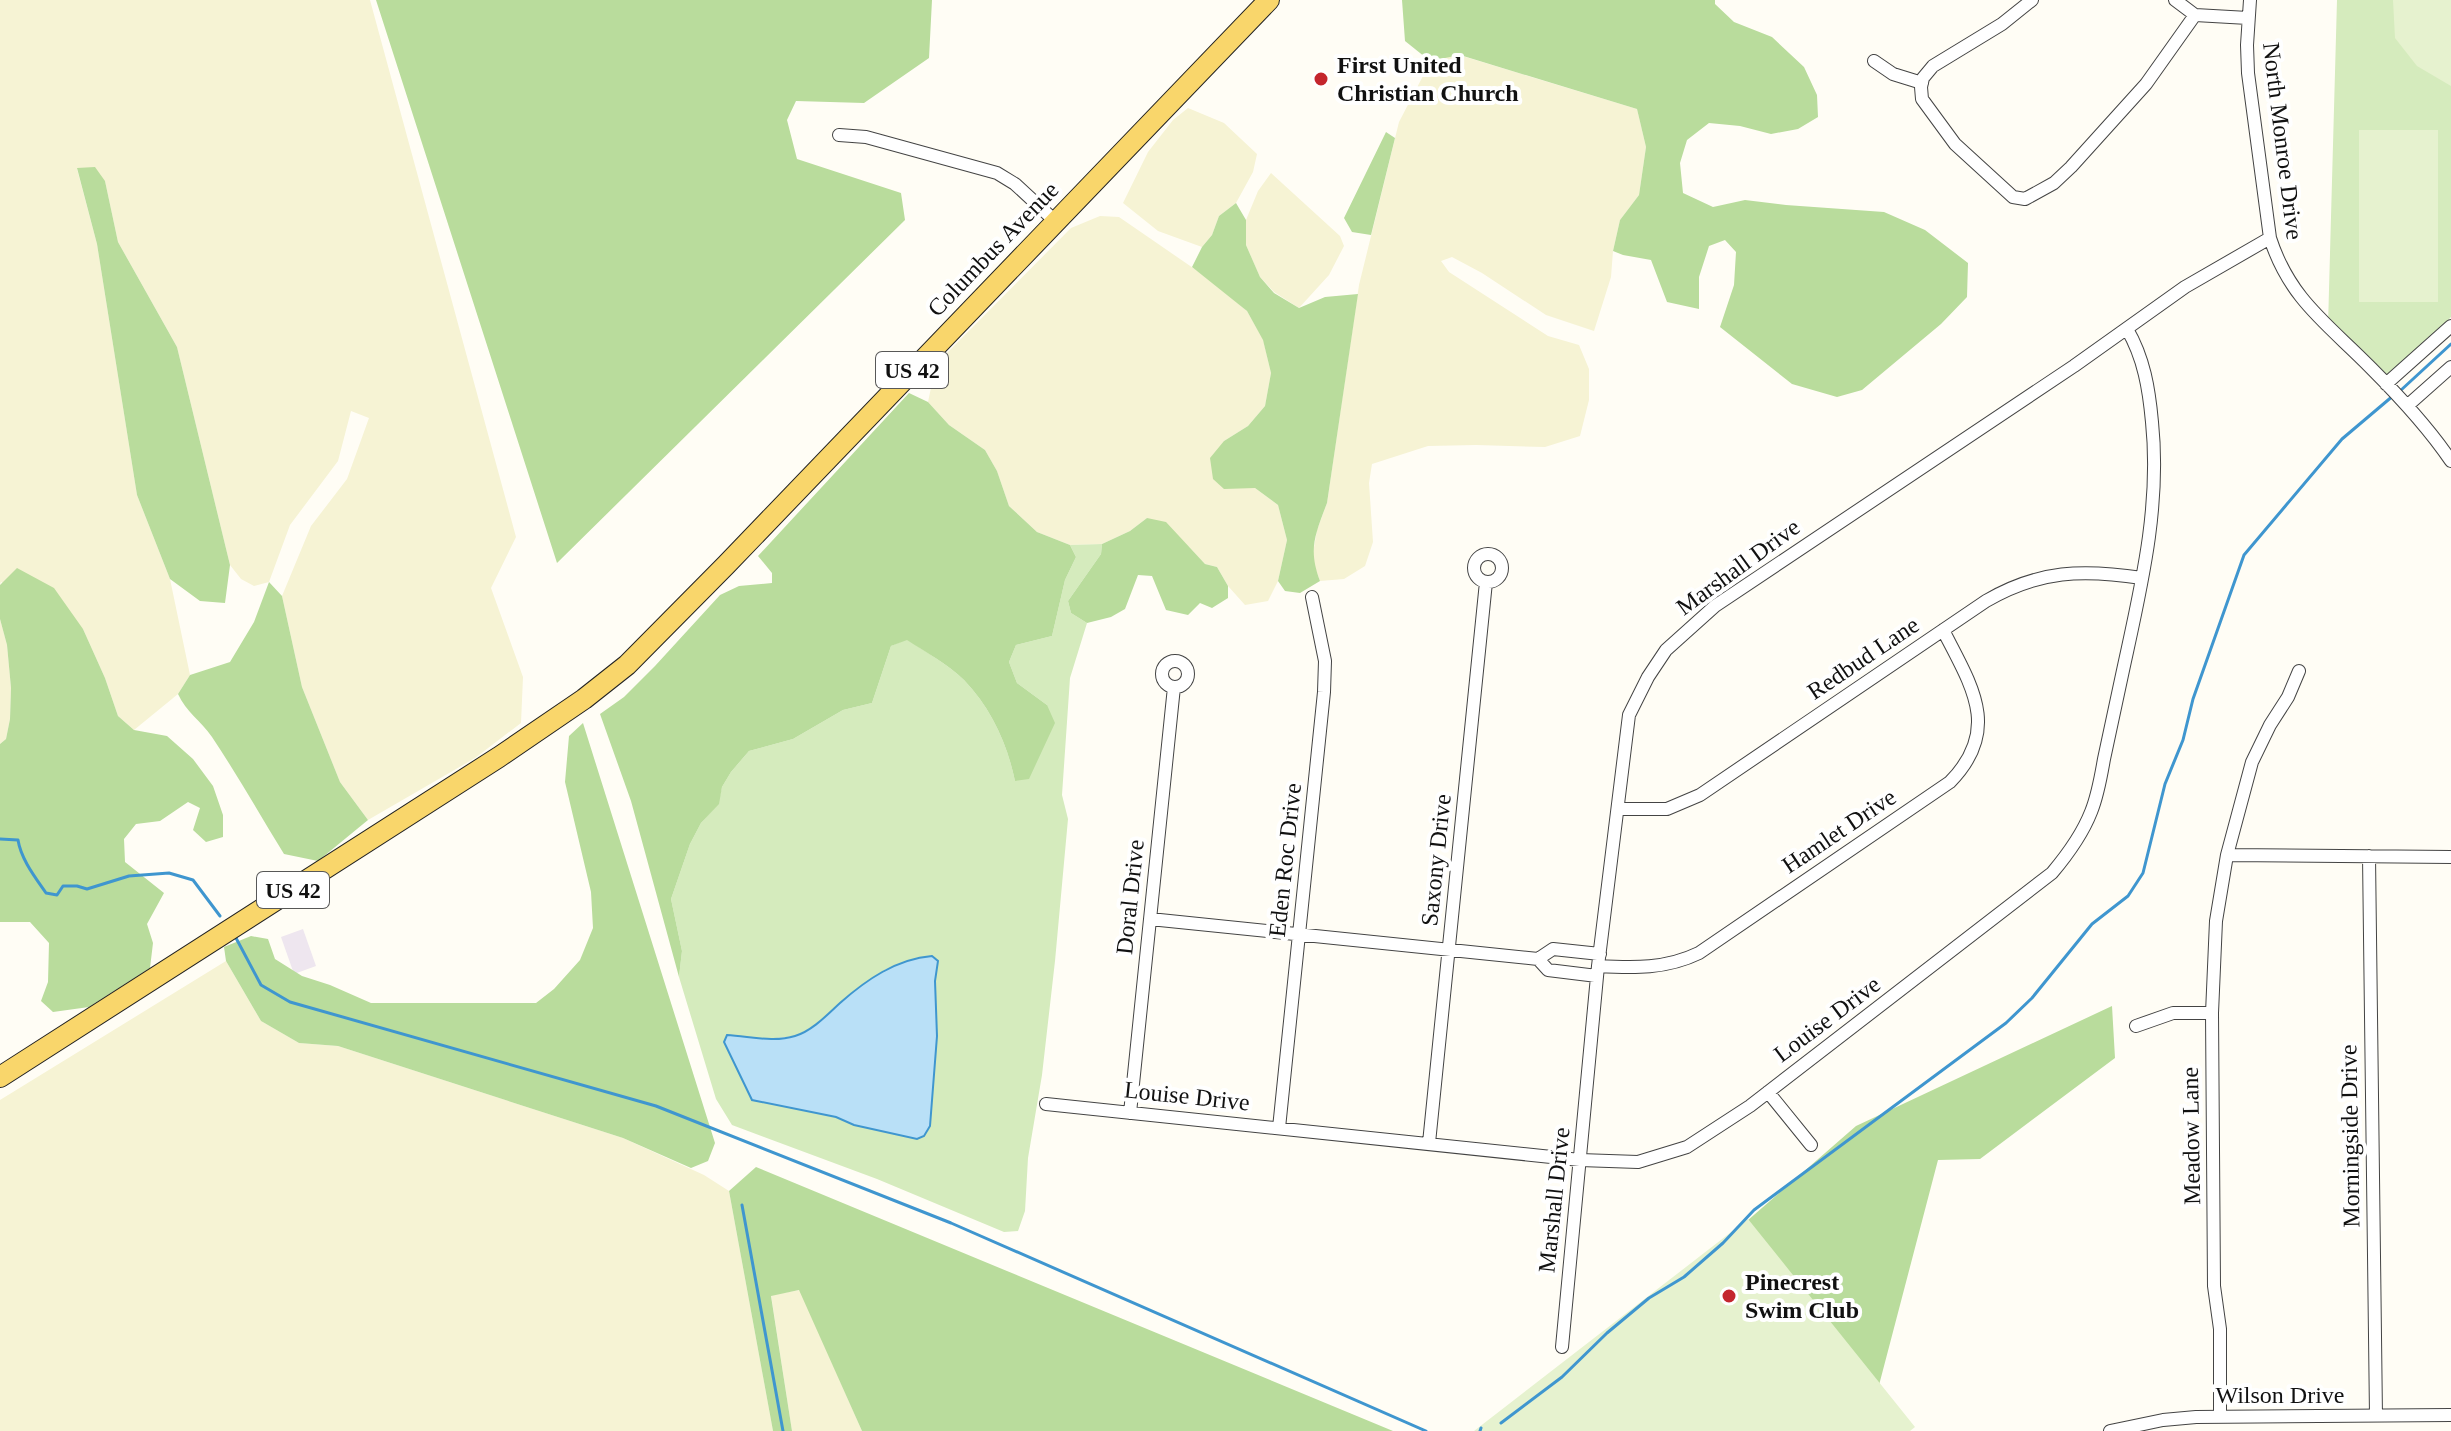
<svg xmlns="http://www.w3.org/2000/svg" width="2451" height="1431" viewBox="0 0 2451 1431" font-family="'Times New Roman',serif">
<rect width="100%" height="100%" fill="#fffdf5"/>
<path fill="#eee6ef" d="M303 929 316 966 294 974 281 937Z"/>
<path fill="#f6f3d4" d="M0 0H370L516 537 491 588 523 677 521 723 475 758 368 820 340 782 302 687 282 596 311 526 347 479 369 418 351 411 338 461 290 525 269 582 254 586 241 579 230 565 177 347 118 242 105 181 77 169 97 244 137 495 170 579 190 675 178 694 134 730 118 716 105 678 83 629 1 582 0 585Z
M1459 55 1637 109 1646 147 1639 195 1620 220 1613 251 1611 277 1594 331 1546 315 1482 273 1452 257 1441 261 1449 272 1548 336 1579 345 1589 369V400L1580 436 1545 447 1476 445 1428 446 1372 464 1369 483 1373 542 1365 566 1344 579 1320 581 1312 559 1317 530 1327 503 1359 285 1399 122 1423 76 1445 57Z
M1188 108 1224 123 1257 154 1253 172 1236 203 1219 216 1212 235 1202 247 1158 231 1123 203 1148 152 1173 120Z
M1271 173 1340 236 1344 246 1329 275 1299 308 1274 292 1260 277 1246 245V220L1258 191Z
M1100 216 1119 217 1212 281 1247 311 1263 339 1271 373 1265 406 1248 426 1224 441 1255 488 1278 505 1287 540 1278 581 1268 601 1245 605 1228 586 1217 567 1205 564 1189 547 1147 518 1130 531 1102 544 1070 545 1037 532 1009 506 997 471 985 450 949 425 928 402 932 383 947 353 1071 228Z
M0 619 7 645 11 688 10 719 6 739 0 744Z
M226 961 261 1021 299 1043 338 1046 623 1138 704 1175 729 1191 773 1431H0V1100Z
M800 1290 862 1431H792L771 1295Z"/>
<path fill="#d5ebbd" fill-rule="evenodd" d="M2337 0H2451V317L2386 384 2328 326Z
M1102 544 1101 554 1068 601 1071 613 1087 623 1070 678 1062 795 1068 819 1055 961 1042 1075 1028 1158 1025 1211 1018 1231 1004 1232 877 1179 732 1125 716 1099 679 977 682 951 671 899 690 844 701 823 718 804 722 787 731 772 749 751 793 739 843 710 872 703 891 646 907 639C925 652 948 664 964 680 991 708 1007 743 1015 781L1047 705 1017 683 1009 662 1016 645 1052 636 1065 580 1076 557 1070 545ZM938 962 935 981 937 1036 854 1125 836 1117 752 1100 724 1043 739 1036 767 1039 796 1036 817 1024 850 994 886 969Z"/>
<path fill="#b9dc9c" d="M376 0H932L929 58 864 103 796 101 787 120 797 159 901 193 905 220 557 563Z
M1402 0H1715V4L1734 22 1772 37 1804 67 1817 95 1818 117 1798 129 1771 134 1740 126 1709 123 1687 140 1680 163 1683 193 1713 207 1745 200 1786 205 1884 212 1925 230 1968 263 1967 297 1941 324 1862 390 1837 397 1792 384 1720 327 1734 285 1736 252 1725 240 1709 246 1699 277V309L1667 302 1651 260 1623 255 1613 251 1620 220 1639 195 1646 147 1637 109 1460 55 1430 61 1405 41Z
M1386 132 1395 138 1371 235 1352 232 1344 218Z
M95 167 105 181 118 242 177 347 230 565 225 603 200 601 170 579 137 495 97 244 77 168Z
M1236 203 1246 220V245L1260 277 1274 293 1299 308 1325 297 1358 294 1327 503C1315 535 1308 549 1320 581L1300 593 1285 591 1278 581 1287 540 1278 505 1255 488 1224 489 1213 479 1210 458 1224 441 1248 426 1265 406 1271 373 1263 340 1247 311 1192 267 1202 247 1212 235 1219 216Z
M909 393 928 402 949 425 985 450 997 471 1009 506 1037 532 1070 545 1076 557 1065 580 1052 636 1016 645 1009 662 1017 683 1047 705 1055 723 1029 779 1015 781C1007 743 991 708 964 680 948 664 925 652 907 640L891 646 872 703 843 710 793 739 749 751 731 772 722 787 719 804 701 823 690 844 671 899 682 951 679 977 631 801 600 714 624 697 655 666 720 595 739 586 772 583V573L758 556Z
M1147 518 1166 522 1205 564 1217 567 1228 586V598L1212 608 1200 603 1188 615 1166 610 1152 576 1138 575 1125 609 1111 617 1087 623 1071 613 1068 601 1101 554 1102 544 1130 531Z
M17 568 54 588 83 629 105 678 118 716 134 730 167 736 193 759 213 786 223 815V837L206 842 193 830 200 808 188 802 160 821 136 824 124 839 125 862 164 893 147 924 153 943 150 968 89 1007 53 1012 41 1001 48 982 49 943 30 922H0V744L6 739 10 719 11 688 7 645 0 619V585Z
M269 582 282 596 302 687 340 782 368 820 318 861 284 854C260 815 238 776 212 737 201 721 186 712 178 694L190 675 230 662 254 622Z
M583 723 715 1143 708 1161 691 1168 623 1138 338 1046 299 1043 261 1021 226 961 224 947 251 936 268 939 275 959 302 976 330 985 371 1003H536L554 989 580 960 593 928 591 892 565 782 569 736Z
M2112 1006 2115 1058 1980 1159 1938 1160 1867 1431H1506L1856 1126Z
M756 1167 1393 1431H862L799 1290 771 1296 792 1431H773L729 1191Z"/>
<path fill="#e6f2cf" d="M2393 0H2451V86L2417 66 2395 38Z
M2359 130H2438V302H2359Z
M1748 1219 1915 1427 1910 1431H1474Z"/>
<path fill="#b9e0f7" stroke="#3f96cf" stroke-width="2" d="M932 956 938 961 935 981 937 1036 930 1126 924 1136 917 1139 854 1125 836 1117 752 1100 724 1042 727 1035C749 1036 773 1043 795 1036 812 1031 827 1015 840 1003 866 980 896 959 932 956Z"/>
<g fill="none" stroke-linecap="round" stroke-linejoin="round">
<path stroke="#3f96cf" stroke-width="3" d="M2400 391 2451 344
M0 839 18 840C21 859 35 877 46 893L57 895 63 886H77L87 889 129 876 169 873 193 880 220 916
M236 938 261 985 290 1002 656 1106 951 1223 1426 1431
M742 1205 783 1431
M1501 1423 1562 1377 1607 1333 1649 1298 1684 1277 1723 1243 1754 1210 2006 1023 2032 998 2092 924 2128 896 2143 873 2165 784 2183 740 2193 699 2244 555 2342 439 2394 395
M1480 1431 1481 1428"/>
<g stroke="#444" stroke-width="14">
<path id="street" d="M2032 0 2002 24 1933 66 1923 78 1921 87 1922 99 1955 144 2013 197 2025 199 2054 183 2071 167 2146 84 2195 15 2248 18
M2175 0 2195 15
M2250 0 2247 45 2248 73 2270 238C2290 300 2328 324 2371 368 2400 397 2428 427 2451 461
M1874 61 1893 74 1922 83
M839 135 866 137 997 173 1015 184 1055 221
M2386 384 2451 326
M2407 406 2451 367
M1474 568a14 14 0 1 1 28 0a14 14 0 1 1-28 0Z
M1162 674a13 13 0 1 1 26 0a13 13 0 1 1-26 0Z
M1618 809H1667L1700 795 1986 601C2039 570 2083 569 2142 578
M2227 855 2451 857
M2369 856 2376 1416
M1150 919 1538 959 1548 970 1597 976
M1538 959 1553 949 1600 954
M1598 966C1634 968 1666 969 1699 953L1950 782C2002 729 1971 685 1943 630
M2136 1026 2173 1013H2212
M1768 1092 1811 1145
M1046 1104 1580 1160 1638 1162 1687 1147 1750 1106 2052 873C2068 854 2082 835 2091 812 2098 795 2101 776 2104 759 2110 731 2116 703 2122 675 2140 591 2161 509 2152 422 2149 389 2144 358 2127 329
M1130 1113 1174 687
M1279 1128 1324 692 1325 661 1312 597
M1429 1143 1486 582
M1562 1347 1598 966 1629 715 1648 677 1666 650 1715 606 2074 366 2185 287 2270 238
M2220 1417V1329L2214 1286 2212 1013 2216 921 2227 855 2252 762 2270 725 2288 697 2299 671
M2110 1431 2163 1420 2196 1417 2451 1415"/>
</g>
<g stroke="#222" stroke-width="22">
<path id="primary" d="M0 1077 499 757 584 699 627 665 726 565 1269 0"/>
</g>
<use href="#street" stroke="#fff" stroke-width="12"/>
<use href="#primary" stroke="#f9d66b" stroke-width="20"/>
</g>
<g fill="#c4262e" stroke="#fff" stroke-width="3">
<circle cx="1321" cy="79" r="8"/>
<circle cx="1729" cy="1296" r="8"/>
</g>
<g text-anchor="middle" stroke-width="8" stroke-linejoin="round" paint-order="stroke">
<g fill="#fff" stroke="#585858" stroke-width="2">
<rect x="876" y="352" width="72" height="36" rx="6"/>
<rect x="257" y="872" width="72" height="36" rx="6"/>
</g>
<g font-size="22" font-weight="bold" fill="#111">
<text x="912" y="378">US 42</text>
<text x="293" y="898">US 42</text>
</g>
<g font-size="24" font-weight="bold" fill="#111" stroke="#fff" text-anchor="start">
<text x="1337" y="73">First United<tspan x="1337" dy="28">Christian Church</tspan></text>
<text x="1745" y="1290">Pinecrest<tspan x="1745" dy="28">Swim Club</tspan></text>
</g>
<g font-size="24" fill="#111" stroke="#fff">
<text transform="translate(2283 141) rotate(83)" y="8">North Monroe Drive</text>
<text transform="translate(993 249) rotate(-46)" y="8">Columbus Avenue</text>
<text transform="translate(1738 567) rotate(-36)" y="8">Marshall Drive</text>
<text transform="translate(1863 658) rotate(-34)" y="8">Redbud Lane</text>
<text transform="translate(1839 831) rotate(-34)" y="8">Hamlet Drive</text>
<text transform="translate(1285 860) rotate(-84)" y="8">Eden Roc Drive</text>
<text transform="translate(1436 860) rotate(-84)" y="8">Saxony Drive</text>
<text transform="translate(1130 897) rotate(-84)" y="8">Doral Drive</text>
<text transform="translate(1827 1019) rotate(-37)" y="8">Louise Drive</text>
<text transform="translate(1187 1096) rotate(6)" y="8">Louise Drive</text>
<text transform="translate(2191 1136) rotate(-91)" y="8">Meadow Lane</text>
<text transform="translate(2350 1136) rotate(-91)" y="8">Morningside Drive</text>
<text transform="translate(1554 1200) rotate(-84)" y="8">Marshall Drive</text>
<text x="2280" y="1403">Wilson Drive</text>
</g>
</g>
</svg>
